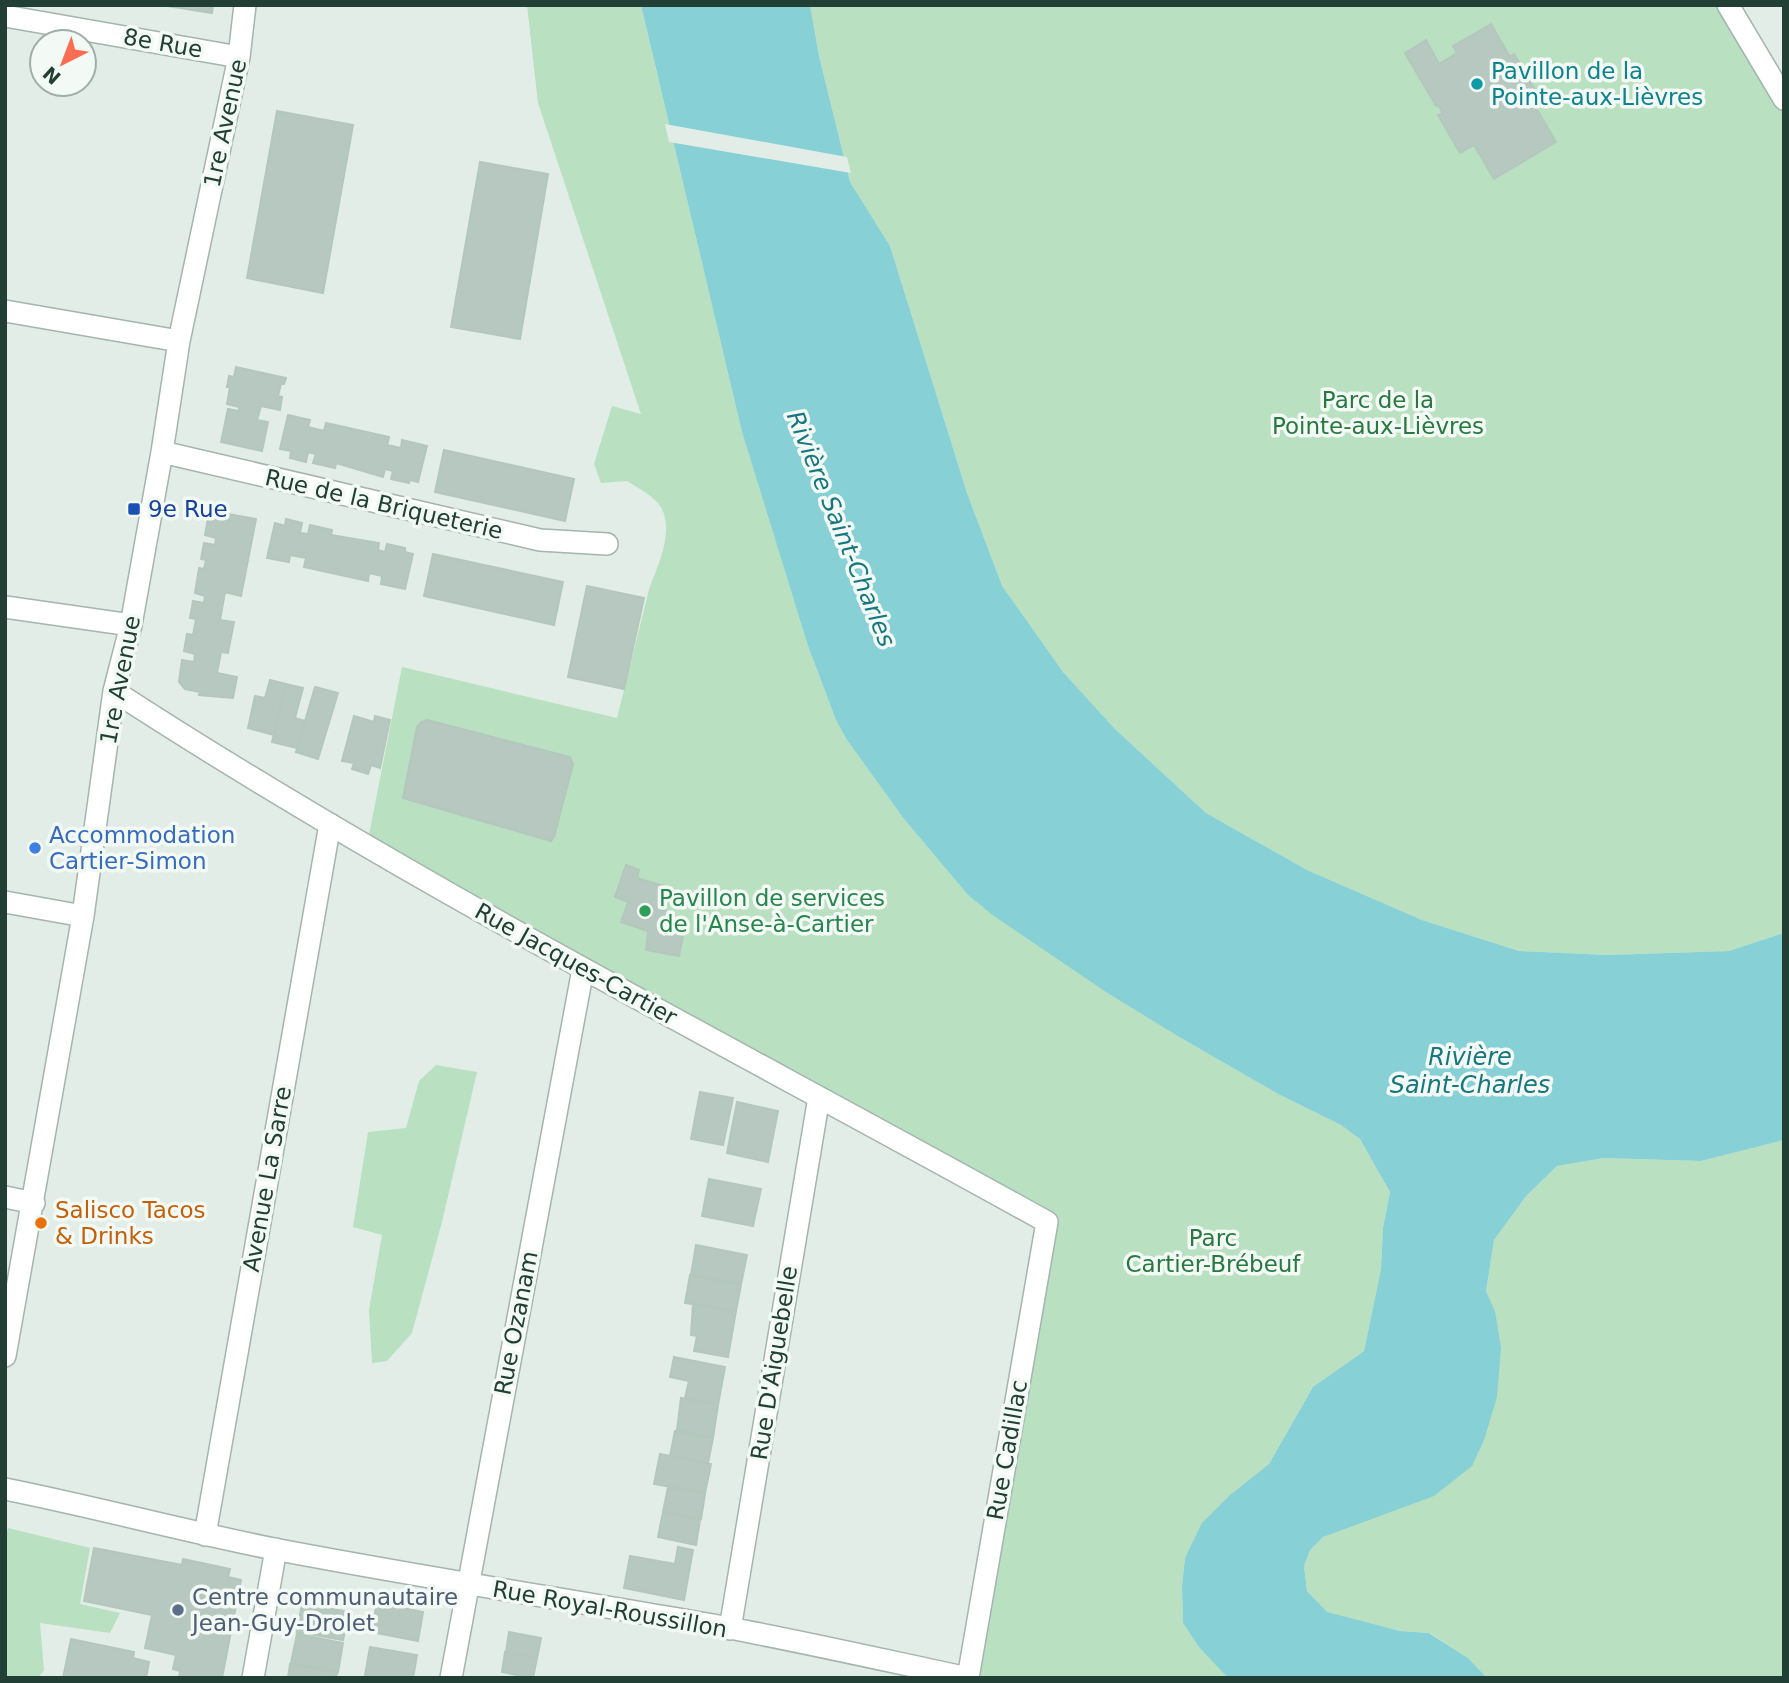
<svg xmlns="http://www.w3.org/2000/svg" width="1789" height="1683" viewBox="0 0 1789 1683" font-family="'DejaVu Sans',sans-serif">
<rect width="100%" height="100%" fill="#e2ede7"/>
<path fill="#b9e0c0" d="M527 5H641L742 432 808 646 836 720 847 740 904 819 968 895 1181 1038 1280 1095 1341 1125 1360 1139 1390 1192 1383 1228 1381 1269 1364 1351 1313 1387 1269 1464 1252 1479 1185 1558 1182 1585 1183 1623 1198 1646 1225 1675 1230 1678H968L1046 1222 367 845 402 667 617 718 650 586C659 564 673 532 662 509 656 497 638 488 627 481L601 483 594 464 612 406 641 414 538 103Z
M810 5H1728L1784 99V933L1729 951 1608 955 1519 951 1422 920 1307 870 1206 813 1115 729 1063 672 1002 587 967 493 890 246 850 182 819 56Z
M436 1065 477 1072 442 1222 412 1333 387 1361 372 1363 369 1310 382 1235 353 1227 368 1132 406 1128 419 1081Z
M1784 1140V1678H1487L1468 1658 1430 1633 1400 1631 1327 1613 1307 1591 1304 1566 1310 1550 1323 1537 1342 1528 1495 1311 1486 1291 1494 1240 1527 1195 1557 1166 1604 1158 1701 1161Z
M8 1528 90 1548 80 1604 120 1613 110 1633 40 1623 44 1670 38 1678H5V1539Z"/>
<path fill="#86d0d6" d="M641 5H810L819 56 850 182 890 246 967 493 1002 586 1063 672 1115 729 1206 813 1307 870 1422 920 1519 951 1608 955 1729 951 1784 933V1140L1701 1161 1604 1158 1557 1166 1527 1195 1494 1240 1486 1291 1495 1311 1501 1348 1497 1397 1484 1440 1472 1466 1434 1496 1323 1537 1310 1550 1304 1566 1307 1591 1327 1612 1400 1631 1429 1633 1468 1658 1487 1678H1230L1225 1675 1198 1646 1183 1623 1182 1585 1185 1558 1202 1523 1229 1496 1269 1464 1313 1387 1364 1351 1381 1269 1383 1228 1390 1192 1360 1139 1341 1125 1280 1095 1181 1038 1106 992 994 916 968 895 904 819 847 740 836 720 808 646 742 432Z"/>
<path fill="#e2ede7" d="M665 124 847 157 851 173 669 142Z"/>
<path fill="#b7c8c0" stroke="#b4c7bd" stroke-width="2" d="M161 5H213L212 13Z
M1491 24 1510 57 1514 54 1543 103 1536 108 1556 142 1494 179 1474 145 1460 153 1438 115 1443 113 1438 105 1436 106 1405 53 1426 40 1439 64 1457 53 1453 46Z
M277 111 353 125 323 293 247 278Z
M480 162 548 174 520 339 451 327Z
M236 367 286 378 284 384H281L278 396 282 397 280 410 261 406 257 420 268 422 262 451 221 442 228 409 239 411V407L227 404 230 387H227L229 376 234 377Z
M288 415 310 420 308 427 324 431 326 423 389 437 387 445 401 448 402 440 427 446 418 482 410 480 409 483 391 479 393 471 385 469 383 477 336 463 335 468 313 463 316 454 308 452 306 462 290 458 291 451 280 449Z
M444 450 574 479 565 521 435 492Z
M217 512 256 519 241 596 225 592 220 620 234 622 228 653 221 652 217 673 237 677 233 698 199 695 200 692 185 689 179 682 182 660 194 662 195 654 184 651 187 634 193 635 196 619 190 618 193 601 204 603 205 596 195 593 199 568 204 569 206 560 201 559 204 543 215 545 216 538 205 535 208 518 216 520Z
M286 519 302 523 300 533 308 534 310 525 332 530 331 535 379 543 378 550 385 552 387 544 405 548V552L413 554 405 589 381 584 382 576 369 573 368 581 304 567 306 558 290 555 289 562 267 558 275 523 285 526Z
M433 554 563 582 554 625 424 596Z
M587 586 644 598 624 689 568 677Z
M270 680 286 684 274 735 248 728 255 696 265 698Z
M286 684 303 688 295 718 305 721 297 748 272 742Z
M315 687 338 693 318 759 296 752Z
M354 716 374 722 375 716 390 720 380 768 371 765 368 774 352 769 354 763 342 761Z
M427 720 570 757 573 764 554 837 551 841 403 798 417 727 421 722Z
M626 865 639 870 637 878 664 886 657 908 674 914 672 922 685 925 679 956 646 950 648 931 621 922 628 902 615 897Z
M700 1092 733 1098 723 1145 691 1139Z
M737 1102 778 1111 768 1162 727 1153Z
M709 1179 761 1189 753 1226 702 1216Z
M696 1245 747 1255 741 1284 691 1275Z
M690 1275 741 1285 736 1311 685 1303Z
M693 1304 736 1311 728 1357 694 1351 697 1336 691 1335Z
M674 1357 725 1367 718 1405 685 1398 689 1381 670 1377Z
M681 1398 718 1405 713 1438 677 1430Z
M675 1431 713 1438 708 1463 670 1456Z
M660 1454 711 1464 705 1493 654 1484Z
M668 1487 705 1494 701 1519 663 1512Z
M663 1512 700 1520 696 1545 658 1537Z
M678 1547 693 1550 684 1600 624 1588 630 1556 675 1564Z
M94 1548 182 1565 183 1559 230 1569 228 1577 241 1580 222 1678H179L180 1671 173 1669 176 1655 145 1648 152 1615 84 1601Z
M302 1603 349 1612 343 1640 297 1632Z
M377 1603 423 1612 418 1641 371 1632Z
M509 1632 541 1638 537 1658 506 1652Z
M297 1634 343 1643 338 1672 291 1663Z
M71 1639 134 1652 133 1658 149 1662 146 1678H63Z
M370 1647 417 1655 413 1678H379L365 1675Z
M505 1652 537 1658 533 1678 502 1672Z
M290 1664 337 1673 336 1678H288Z"/>
<g fill="none" stroke-linecap="round" stroke-linejoin="round">
<g stroke="#a4b5ae" stroke-width="24">
<path id="minor" d="M1728 5 1784 99
M5 16 239 57
M5 311 179 341
M162 452 540 540 607 544
M5 607 131 625
M114 691C414 886 734 1048 1047 1222L968 1678
M5 902 83 916
M5 1197 34 1203
M5 1356 83 916 114 691 131 625 162 452 179 341 239 57 245 5
M5 1489C95 1507 184 1531 274 1549 425 1578 577 1601 729 1628 809 1643 888 1661 968 1678
M205 1535 330 824
M730 1629 819 1097
M253 1678 276 1549
M451 1678 583 969"/>
</g>
<use href="#minor" stroke="#fff" stroke-width="21"/>
</g>
<circle fill="#0f9aa8" stroke="#f3f9f5" stroke-width="2.5" cx="1477" cy="84" r="7"/>
<rect fill="#1a4fb4" stroke="#f3f9f5" stroke-width="2.5" x="127" y="502" width="14" height="14" rx="3.5"/>
<circle fill="#3f7fe0" stroke="#f3f9f5" stroke-width="2.5" cx="35" cy="848" r="7"/>
<circle fill="#2e9e5b" stroke="#f3f9f5" stroke-width="2.5" cx="645" cy="911" r="7"/>
<circle fill="#e8710a" stroke="#f3f9f5" stroke-width="2.5" cx="41" cy="1223" r="7"/>
<circle fill="#5c6f8a" stroke="#f3f9f5" stroke-width="2.5" cx="178" cy="1610" r="7"/>
<g text-anchor="middle" stroke-width="7" stroke-linejoin="round" paint-order="stroke">
<g font-size="23" fill="#213f34" stroke="#f3f9f5">
<text transform="translate(163 43) rotate(10)" y="8">8e Rue</text>
<text transform="translate(225 123) rotate(-78)" y="8">1re Avenue</text>
<text transform="translate(384 504) rotate(13)" y="8">Rue de la Briqueterie</text>
<text transform="translate(120 680) rotate(-79)" y="8">1re Avenue</text>
<text transform="translate(576 964) rotate(29)" y="8">Rue Jacques-Cartier</text>
<text transform="translate(267 1179) rotate(-80)" y="8">Avenue La Sarre</text>
<text transform="translate(516 1323) rotate(-79)" y="8">Rue Ozanam</text>
<text transform="translate(774 1363) rotate(-81)" y="8">Rue D'Aiguebelle</text>
<text transform="translate(1007 1450) rotate(-80)" y="8">Rue Cadillac</text>
<text transform="translate(610 1609) rotate(10)" y="8">Rue Royal-Roussillon</text>
</g>
<g font-size="23" fill="#0d838f" stroke="#f3f9f5" text-anchor="start">
<text x="1491" y="79">Pavillon de la<tspan x="1491" dy="26">Pointe-aux-Lièvres</tspan></text>
</g>
<g font-size="23" fill="#287940" stroke="#f3f9f5">
<text x="1378" y="408">Parc de la<tspan x="1378" dy="26">Pointe-aux-Lièvres</tspan></text>
<text x="1213" y="1246">Parc<tspan x="1213" dy="26">Cartier-Brébeuf</tspan></text>
</g>
<g font-size="23" fill="#164399" stroke="#f3f9f5" text-anchor="start">
<text x="148" y="517">9e Rue</text>
</g>
<g font-size="23" fill="#366cbe" stroke="#f3f9f5" text-anchor="start">
<text x="49" y="843">Accommodation<tspan x="49" dy="26">Cartier-Simon</tspan></text>
</g>
<g font-size="23" fill="#27864d" stroke="#f3f9f5" text-anchor="start">
<text x="659" y="906">Pavillon de services<tspan x="659" dy="26">de l'Anse-à-Cartier</tspan></text>
</g>
<g font-size="23" fill="#c56008" stroke="#f3f9f5" text-anchor="start">
<text x="55" y="1218">Salisco Tacos<tspan x="55" dy="26">&amp; Drinks</tspan></text>
</g>
<g font-size="23" fill="#4e5e75" stroke="#f3f9f5" text-anchor="start">
<text x="192" y="1605">Centre communautaire<tspan x="192" dy="26">Jean-Guy-Drolet</tspan></text>
</g>
<g font-size="24" font-style="italic" fill="#17777f" stroke="#f3f9f5">
<text transform="translate(841 529) rotate(68)" y="8">Rivière Saint-Charles</text>
<text x="1470" y="1065">Rivière<tspan x="1470" dy="28">Saint-Charles</tspan></text>
</g>
</g>
<rect width="1789" height="1683" fill="none" stroke="#213f34" stroke-width="14"/>
<g transform="translate(63 63) rotate(222)"><circle r="33" fill="#f3f9f5" stroke="#9fafa8" stroke-width="2"/>
<path d="M0-5L12 26L0 18L-12 26Z" fill="#fa6d53"/>
<text y="-10" font-size="19" font-weight="bold" text-anchor="middle" fill="#213f34">N</text>
</g>
</svg>
